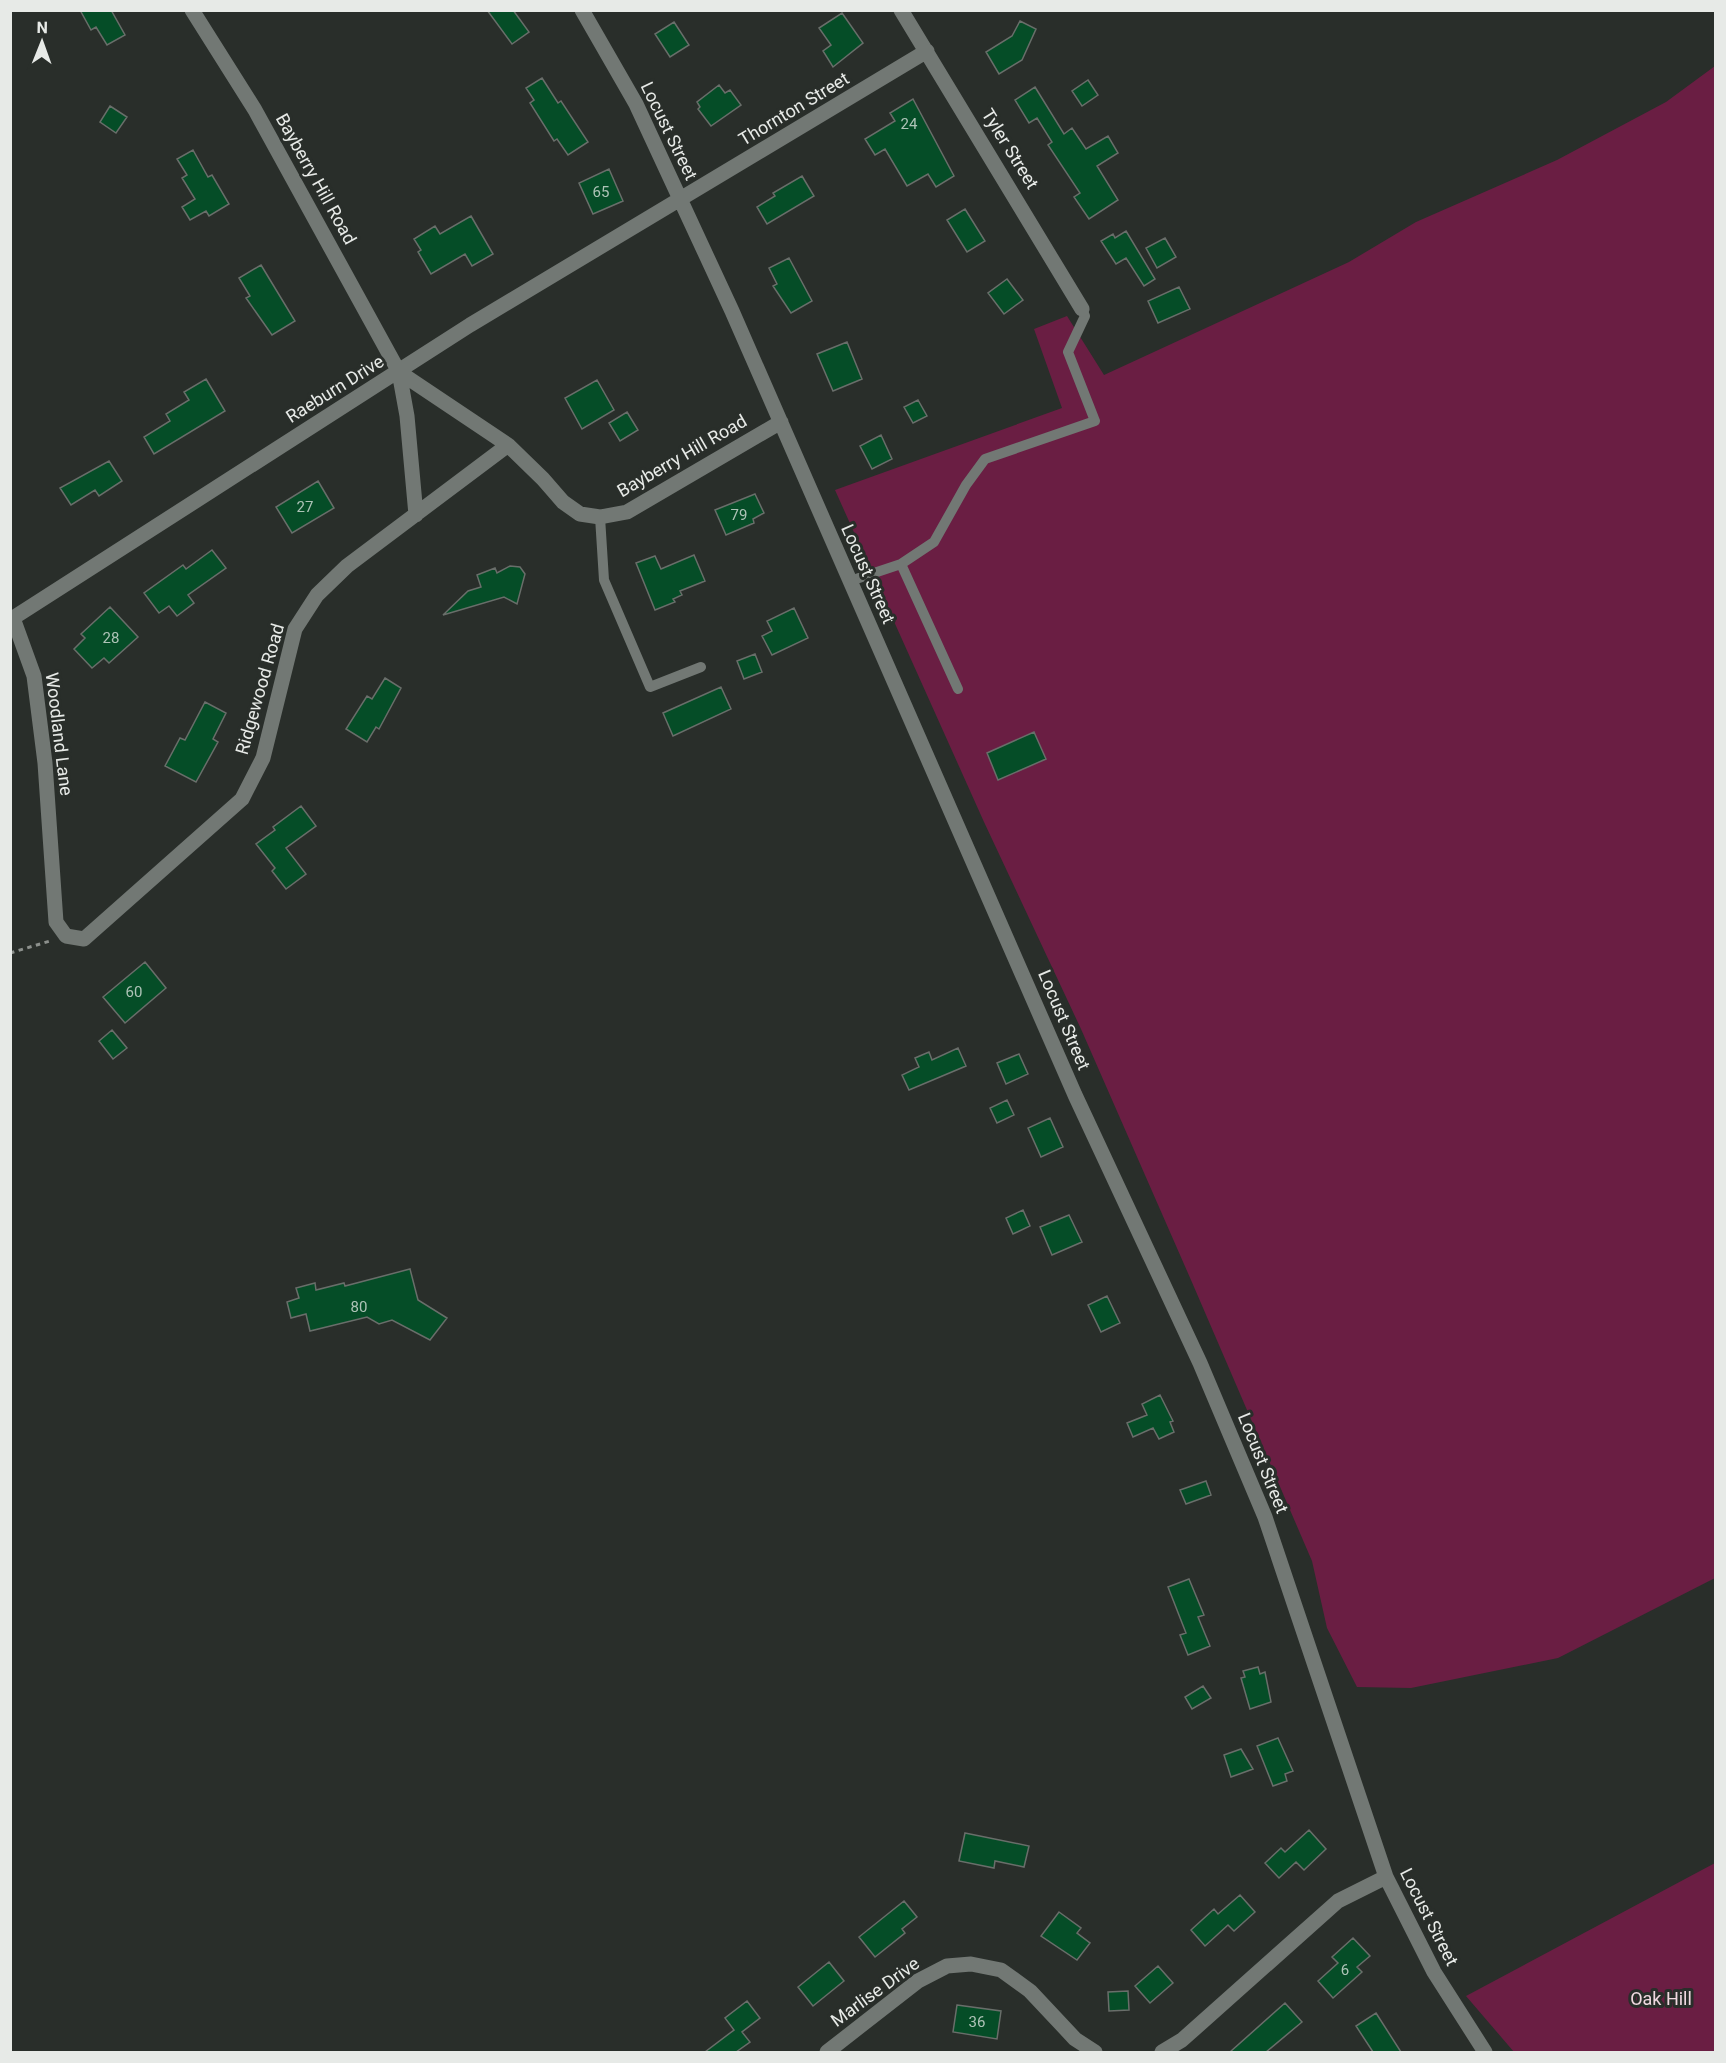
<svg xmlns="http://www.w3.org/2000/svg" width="1726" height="2063" viewBox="0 0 1726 2063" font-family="Roboto,sans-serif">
<rect width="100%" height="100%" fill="#292e2a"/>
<path fill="#6a1e43" d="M1715 66V1578L1558 1658 1411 1688 1357 1687 1327 1628 1312 1561 1191 1280 1081 1029 984 822 835 490 1062 408 1034 329 1067 316 1104 375 1349 262 1416 222 1557 160 1666 102Z
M1715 1863V2052H1514L1466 1996Z"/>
<path fill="#054d27" stroke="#696e6a" stroke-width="1.5" d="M80 10H111L125 35 107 45 96 27 91 30Z
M487 10H513L529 32 512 44Z
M842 13 863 43 833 67 823 51 831 45 819 28Z
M1020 21 1036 29 1022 60 999 74 986 52 1012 36Z
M674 22 689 45 670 57 655 34Z
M542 78 558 103 561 101 588 142 568 155 557 139 554 141 530 103 534 100 526 88Z
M1088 80 1098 95 1082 106 1072 91Z
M719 85 725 93 730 90 741 105 711 126 698 109 700 107 697 102Z
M1035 87 1064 134 1072 128 1086 149 1108 136 1118 153 1097 166 1118 200 1089 219 1074 197 1080 193 1048 145 1052 142 1037 118 1029 123 1015 100Z
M913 99 954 176 936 187 928 174 907 186 885 149 875 155 865 139 895 121 890 113Z
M110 106 127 117 116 133 100 122Z
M193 150 208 177 212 175 229 204 209 216 206 211 190 220 182 207 195 199 182 178 187 175 177 159Z
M609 169 623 201 593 214 579 183Z
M802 176 814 196 767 224 757 207 775 196 773 193Z
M965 209 985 241 967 252 947 220Z
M471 216 493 254 472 266 465 254 431 274 418 252 421 250 414 239 435 226 440 234Z
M1126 231 1155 279 1144 286 1126 258 1116 264 1101 241 1113 234 1115 238Z
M1165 238 1176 257 1157 268 1146 248Z
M789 258 812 301 791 313 773 286 777 284 769 268Z
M261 265 295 321 272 335 246 298 250 296 239 278Z
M1007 279 1023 300 1004 314 988 293Z
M1179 287 1190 309 1158 323 1148 301Z
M847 342 862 379 833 391 817 354Z
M206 379 225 411 154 454 144 437 170 421 166 414 189 400 184 392Z
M597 380 614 410 582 429 565 398Z
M918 400 927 416 913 423 904 407Z
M627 412 638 430 620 441 609 423Z
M881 435 892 459 872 469 860 446Z
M109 461 122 481 99 496 95 490 71 505 60 488Z
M318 481 334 508 292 533 276 507Z
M755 494 764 513 753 519 754 523 726 535 715 510Z
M212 550 226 568 188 595 194 603 177 616 169 606 159 613 144 593 183 565 186 569Z
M694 555 705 581 680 591 682 595 673 599 675 602 655 610 636 563 655 556 661 569Z
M510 566 520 567 525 574 517 604 504 597 443 615 468 591 481 587 477 575 495 568 497 573Z
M110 607 138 637 109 663 104 658 92 668 74 649 85 638 81 634Z
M794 608 808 638 772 655 762 636 772 631 767 621Z
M755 654 762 672 744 679 737 661Z
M385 678 401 688 379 729 376 727 367 742 346 729 367 696 372 699Z
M721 687 731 709 673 736 663 713Z
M205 702 226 713 213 739 218 742 196 782 165 766 180 738 185 740Z
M1034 732 1046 759 998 780 987 753Z
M301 806 316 826 286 848 306 874 286 889 272 871 275 868 256 844 275 830 273 827Z
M145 962 166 988 125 1023 103 997Z
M112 1030 127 1048 113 1059 99 1041Z
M958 1048 966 1066 909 1090 902 1075 919 1067 915 1058 929 1052 932 1060Z
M1019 1054 1028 1074 1006 1084 997 1063Z
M1007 1100 1014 1115 997 1123 990 1108Z
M1050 1118 1063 1147 1041 1157 1028 1128Z
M1023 1210 1030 1226 1013 1234 1006 1218Z
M1069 1215 1082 1242 1052 1255 1040 1227Z
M410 1269 418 1300 447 1318 430 1340 392 1320 379 1324 367 1317 310 1331 306 1314 291 1318 287 1302 299 1298 296 1288 315 1283 316 1290 344 1283 345 1286Z
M1107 1296 1120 1323 1101 1332 1088 1305Z
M1160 1395 1173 1421 1170 1422 1174 1432 1159 1439 1153 1428 1133 1437 1127 1423 1147 1415 1142 1404Z
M1206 1481 1211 1495 1186 1504 1180 1490Z
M1189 1579 1204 1615 1198 1617 1210 1646 1188 1655 1180 1635 1186 1633 1168 1587Z
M1258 1667 1260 1674 1265 1672 1271 1702 1250 1709 1241 1678 1245 1677 1243 1671Z
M1203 1686 1211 1698 1192 1709 1185 1697Z
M1278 1738 1293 1771 1285 1774 1287 1781 1273 1786 1257 1746Z
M1241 1749 1253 1769 1231 1777 1224 1755Z
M1309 1830 1326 1849 1304 1870 1296 1862 1279 1878 1265 1863 1281 1848 1285 1852Z
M965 1833 1029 1846 1024 1867 995 1861 994 1868 959 1861Z
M1240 1895 1255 1912 1234 1931 1228 1925 1205 1946 1191 1930 1214 1909 1218 1914Z
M904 1901 917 1917 902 1929 905 1933 875 1957 859 1937Z
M1059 1912 1081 1928 1077 1933 1090 1943 1077 1960 1041 1936Z
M1353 1938 1370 1956 1357 1967 1362 1972 1333 1998 1318 1981 1338 1963 1332 1957Z
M829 1962 844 1981 813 2006 798 1987Z
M1158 1966 1173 1983 1150 2003 1135 1986Z
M1128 1991 1129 2010 1109 2011 1108 1992Z
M747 2001 760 2018 742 2032 750 2042 736 2052H705L734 2030 725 2018Z
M1285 2003 1302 2022 1266 2052H1230Z
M957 2005 1001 2011 997 2039 953 2032Z
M1376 2013 1401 2052H1373L1356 2026Z"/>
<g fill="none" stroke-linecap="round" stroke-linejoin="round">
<path stroke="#8c908c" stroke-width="3" stroke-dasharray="4.5 4.5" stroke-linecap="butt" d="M10 953 50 941"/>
<path stroke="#727874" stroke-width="10" d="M600 517 604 580 650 687 701 667
M901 564 958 689
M850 581 901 564 934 542 966 485 985 459 1095 421 1068 352 1085 316 1082 309"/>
<path stroke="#727874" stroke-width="15" d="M192 10 255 110 399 372 508 445 543 479 563 502 580 514 600 517 627 512 781 422
M582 10 636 104 732 311 1075 1095 1200 1363 1265 1517 1386 1877 1434 1972 1485 2052
M901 10 1082 309
M399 372 407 416 416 515
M508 445 347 566 317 595 295 629 263 758 242 799 84 939 66 936 56 922 45 763 34 676 13 618 470 325 927 51
M827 2052 918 1981 947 1966 971 1964 1001 1970 1030 1991 1075 2039 1095 2052
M1162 2052 1182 2040 1338 1901 1386 1877"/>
</g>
<g text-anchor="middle" stroke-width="6" stroke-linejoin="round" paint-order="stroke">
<g font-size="15" fill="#aec3b7">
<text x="909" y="129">24</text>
<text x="601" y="197">65</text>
<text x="305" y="512">27</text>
<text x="739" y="520">79</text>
<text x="111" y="643">28</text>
<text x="134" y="997">60</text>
<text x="359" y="1312">80</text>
<text x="1345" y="1975">6</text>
<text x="977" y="2027">36</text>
</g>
<g font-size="18" fill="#e7eae7" stroke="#292e2a">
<text transform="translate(794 109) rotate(-31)" y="6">Thornton Street</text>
<text transform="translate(669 131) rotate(64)" y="6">Locust Street</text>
<text transform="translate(1010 149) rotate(58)" y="6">Tyler Street</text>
<text transform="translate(316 179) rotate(61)" y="6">Bayberry Hill Road</text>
<text transform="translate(335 389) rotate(-32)" y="6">Raeburn Drive</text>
<text transform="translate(682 456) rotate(-30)" y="6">Bayberry Hill Road</text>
<text transform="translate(868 574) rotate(66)" y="6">Locust Street</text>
<text transform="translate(260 689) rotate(-74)" y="6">Ridgewood Road</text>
<text transform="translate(59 734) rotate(83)" y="6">Woodland Lane</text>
<text transform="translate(1064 1020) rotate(67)" y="6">Locust Street</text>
<text transform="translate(1263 1463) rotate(68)" y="6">Locust Street</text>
<text transform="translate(1429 1917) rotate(63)" y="6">Locust Street</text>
<text transform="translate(875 1992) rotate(-36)" y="6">Marlise Drive</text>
</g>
<g font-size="18" fill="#f0d8e0" stroke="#292e2a">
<text x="1661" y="2005">Oak Hill</text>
</g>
</g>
<rect width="1726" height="2063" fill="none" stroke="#e7eae7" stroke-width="24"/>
<g transform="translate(42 42) rotate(1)" stroke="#292e2a" stroke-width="4.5" paint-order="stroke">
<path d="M0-4.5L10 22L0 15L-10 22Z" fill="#e7eae7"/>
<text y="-9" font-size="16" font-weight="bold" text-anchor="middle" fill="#e7eae7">N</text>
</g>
</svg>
